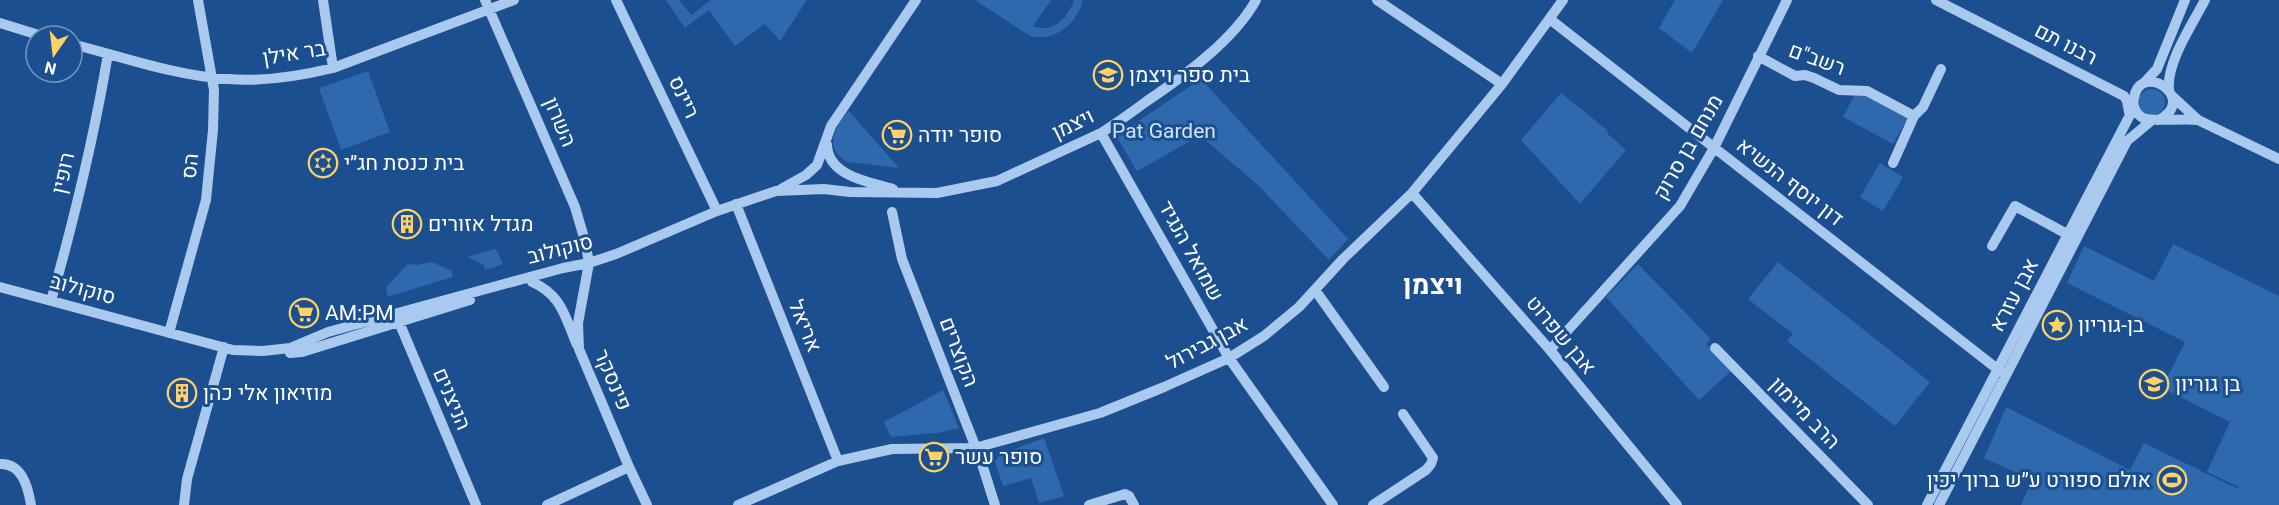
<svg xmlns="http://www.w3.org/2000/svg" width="2279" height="505" viewBox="0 0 2279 505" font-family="Roboto,Heebo,sans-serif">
<rect width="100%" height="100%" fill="#1b4f8f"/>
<path fill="#2e69ad" d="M666 0H679L691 15 711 0H807L780 41 765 24 735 46 709 10 685 28Z
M975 0H1051L1033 26C1052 34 1068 18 1074 0H1083C1077 24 1055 42 1030 36Z
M1675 0H1723L1692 53 1659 28Z
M368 71 390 132 341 150 319 88Z
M1201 79 1348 239 1329 260 1257 184 1205 140 1198 138 1192 140 1137 171 1116 136Z
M2139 102a13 13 0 1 1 26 0a13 13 0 1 1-26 0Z
M1863 92 1909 116 1893 144 1843 117 1854 96Z
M1561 93 1607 130 1608 134 1626 150 1580 204 1521 140Z
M849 111 899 168 848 162C823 150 834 126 849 111Z
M1880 163 1903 177 1883 211 1860 197Z
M2173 244 2279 296V505H2021L2032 480 1984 458 2006 407 2130 470 2144 443 2238 489 2239 487 2207 472 2230 422 2162 388 2185 342 2067 283 2084 246 2154 281Z
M496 249 503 264 485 270 484 265 467 257Z
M432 262 452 271 453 277 390 296 387 295 386 287 408 264 417 265Z
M1778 262 1930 382 1895 426 1787 341 1793 334 1748 299Z
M1638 264 1711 339 1706 344 1731 371 1699 400 1606 297Z
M943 390 959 428 937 433 891 437 884 422Z
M1044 438 1064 496 1039 503 1031 478 1003 486 995 462 1000 454Z"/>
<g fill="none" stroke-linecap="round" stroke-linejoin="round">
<path stroke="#a9c9ee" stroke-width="10" d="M323 0 333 68
M485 0 575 207 585 241 589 263 578 323 579 349 629 467 647 505
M616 0 717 211
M1377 0 1502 84
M1936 0 2124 96 2127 101 2129 112
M1551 20 2005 375
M0 23 42 36
M72 44C123 57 176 76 228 79 262 82 300 76 333 68L514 0
M1758 56 1795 76 1805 75 1814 78 1839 90 1867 91 1914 116
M2145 82 2157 69 2185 0
M2169 90C2166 63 2192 25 2205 0
M2172 96 2198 120 2279 159
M2158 120C2200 100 2141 59 2134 98 2132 106 2136 114 2143 118 2151 122 2184 118 2198 120
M1101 133 1229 358 1333 505
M827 145C828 176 869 182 893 189
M1893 163 1914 116 1923 107 1941 69
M781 189 806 175 817 165 831 126 916 0
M1412 193 1550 350 1677 505
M736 204 838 461
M892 212 902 259 981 461 995 505
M1992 246 2015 206 2067 234
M532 282C562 295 565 317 577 345
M0 287 233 350 263 351 290 348 328 332 563 268 589 263 616 254 717 211 776 191 824 189 850 192 937 193 997 181 1101 133C1117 123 1132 112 1147 101 1184 76 1234 40 1256 0
M1315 290 1384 387
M51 301C74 220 94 137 108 54
M394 320 399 322 476 505
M169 333 206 200 213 130 214 90 198 0
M1715 348 1868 505
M1550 350 1680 206 1714 148 1787 0
M290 353 302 352 470 300
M0 464C22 463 28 487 31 505
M184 505 187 479 224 347
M547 505 629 467
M738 505 838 461 892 449 975 448 1100 413 1164 387 1229 358 1264 336 1299 307 1343 259 1412 193 1502 84 1563 0
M1089 505 1125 494 1129 496 1134 505
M1373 505 1426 470 1431 464 1433 458 1403 414
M1927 505 2131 113 2133 103
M1939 505 2127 141 2151 121"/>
</g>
<defs>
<g id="school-ring" transform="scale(1.5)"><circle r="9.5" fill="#1b4f8f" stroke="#ffd166" stroke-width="1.5"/><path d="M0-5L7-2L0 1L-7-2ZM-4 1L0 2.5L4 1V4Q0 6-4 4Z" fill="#ffd166"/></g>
<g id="supermarket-ring" transform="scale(1.5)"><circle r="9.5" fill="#1b4f8f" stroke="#ffd166" stroke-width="1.5"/><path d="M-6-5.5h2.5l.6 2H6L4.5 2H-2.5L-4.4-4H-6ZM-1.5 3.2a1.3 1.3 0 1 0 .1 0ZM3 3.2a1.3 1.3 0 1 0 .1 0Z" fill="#ffd166"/></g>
<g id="synagogue-ring" transform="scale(1.5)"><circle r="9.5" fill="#1b4f8f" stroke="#ffd166" stroke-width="1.5"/><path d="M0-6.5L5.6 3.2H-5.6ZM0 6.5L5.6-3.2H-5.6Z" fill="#ffd166"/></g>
<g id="building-ring" transform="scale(1.5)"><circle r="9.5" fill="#1b4f8f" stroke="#ffd166" stroke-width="1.5"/><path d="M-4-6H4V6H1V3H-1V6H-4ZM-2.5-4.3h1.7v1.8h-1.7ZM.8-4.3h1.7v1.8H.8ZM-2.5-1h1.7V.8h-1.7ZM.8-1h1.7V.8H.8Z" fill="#ffd166"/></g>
<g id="sight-ring" transform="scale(1.5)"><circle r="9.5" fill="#1b4f8f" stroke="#ffd166" stroke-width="1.5"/><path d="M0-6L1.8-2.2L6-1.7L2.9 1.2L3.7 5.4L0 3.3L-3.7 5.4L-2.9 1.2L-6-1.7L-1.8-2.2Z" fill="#ffd166"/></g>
<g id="stadium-ring" transform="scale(1.5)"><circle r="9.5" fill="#1b4f8f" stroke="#ffd166" stroke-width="1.5"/><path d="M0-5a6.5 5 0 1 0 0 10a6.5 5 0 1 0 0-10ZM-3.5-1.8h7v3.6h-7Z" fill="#ffd166"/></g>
</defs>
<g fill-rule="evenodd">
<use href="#school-ring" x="1108" y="75"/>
<use href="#supermarket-ring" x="897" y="135"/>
<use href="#synagogue-ring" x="323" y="163"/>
<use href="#building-ring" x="407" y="224"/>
<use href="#supermarket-ring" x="304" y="313"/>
<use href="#sight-ring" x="2057" y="325"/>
<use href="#school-ring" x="2154" y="384"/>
<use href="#building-ring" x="182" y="393"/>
<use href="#supermarket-ring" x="934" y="457"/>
<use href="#stadium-ring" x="2172" y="480"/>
</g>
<g text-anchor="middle" stroke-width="6" stroke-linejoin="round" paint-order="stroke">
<g font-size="21" fill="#fff" stroke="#1b4f8f">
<text transform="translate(2066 44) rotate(27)" y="7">רבנו תם</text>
<text transform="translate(294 53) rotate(-9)" y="7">בר אילן</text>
<text transform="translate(1817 59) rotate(20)" y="7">רשב"ם</text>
<text transform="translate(684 97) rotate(65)" y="7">ריינס</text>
<text transform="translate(560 122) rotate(67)" y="7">השרון</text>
<text transform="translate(1073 124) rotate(-26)" y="7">ויצמן</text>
<text transform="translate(1688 147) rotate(-60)" y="7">מנחם בן סרוק</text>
<text transform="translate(190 166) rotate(-84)" y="7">הס</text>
<text transform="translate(63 173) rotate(-77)" y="7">רופין</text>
<text transform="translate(1790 182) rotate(38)" y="7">דון יוסף הנשיא</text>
<text transform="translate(560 249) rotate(-14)" y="7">סוקולוב</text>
<text transform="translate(1191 251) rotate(61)" y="7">שמואל הנגיד</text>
<text transform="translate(83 289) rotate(15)" y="7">סוקולוב</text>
<text transform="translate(2014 295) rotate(-62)" y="7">אבן עזרא</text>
<text transform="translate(805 326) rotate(68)" y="7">אריאל</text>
<text transform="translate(1561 335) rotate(50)" y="7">אבן שפרוט</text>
<text transform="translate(1207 343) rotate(-28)" y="7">אבן גבירול</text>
<text transform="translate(959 352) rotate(69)" y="7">הקוצרים</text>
<text transform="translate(613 380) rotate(67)" y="7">פינסקר</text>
<text transform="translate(452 399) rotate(67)" y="7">הניצנים</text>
<text transform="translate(1805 413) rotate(46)" y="7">הרב מיימון</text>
</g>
<g font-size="21" fill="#fff" stroke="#1b4f8f" text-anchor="start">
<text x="1129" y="82">בית ספר ויצמן</text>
<text x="918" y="142">סופר יודה</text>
<text x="344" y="170">בית כנסת חג״י</text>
<text x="428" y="231">מגדל אזורים</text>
<text x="325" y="320">AM:PM</text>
<text x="2078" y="332">בן-גוריון</text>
<text x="2175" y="391">בן גוריון</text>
<text x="203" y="400">מוזיאון אלי כהן</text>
<text x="955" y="464">סופר עשר</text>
<text x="2151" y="487" text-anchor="end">אולם ספורט ע״ש ברוך יכין</text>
</g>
<g font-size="21" fill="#cfe3fa" stroke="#1b4f8f">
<text x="1164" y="138">Pat Garden</text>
</g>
<g font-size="27" font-weight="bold" fill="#fff" stroke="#1b4f8f">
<text x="1433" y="294">ויצמן</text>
</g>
</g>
<g transform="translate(54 54) rotate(194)"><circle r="28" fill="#1b4f8f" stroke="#7695bc" stroke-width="1.5"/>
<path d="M0-4.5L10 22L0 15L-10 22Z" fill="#ffd166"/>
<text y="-9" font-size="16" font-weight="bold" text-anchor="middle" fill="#ffffff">N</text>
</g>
</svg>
